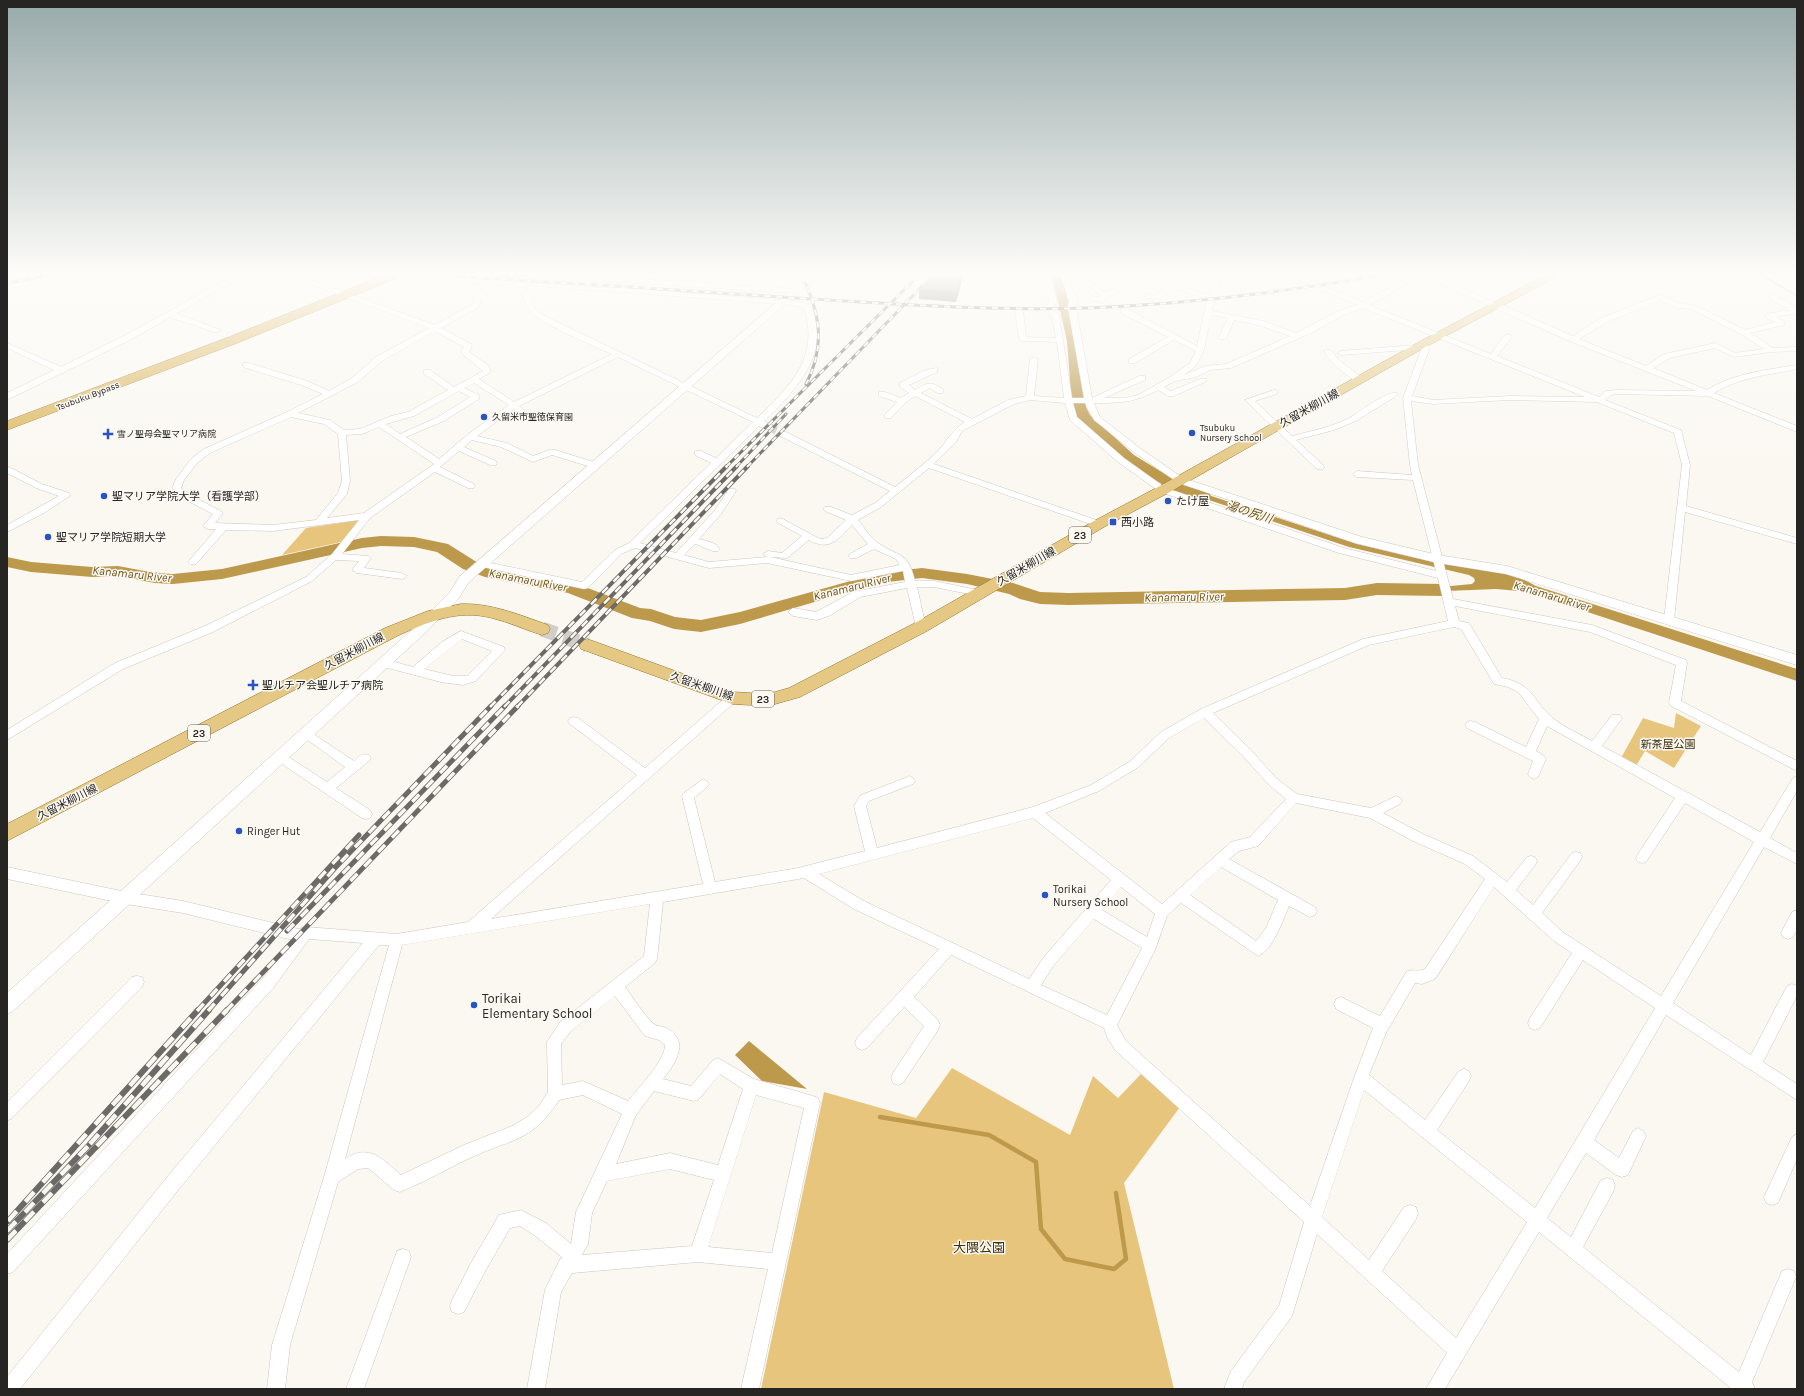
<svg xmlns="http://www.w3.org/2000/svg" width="1804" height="1396" viewBox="0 0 1804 1396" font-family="Karla,'Noto Sans JP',sans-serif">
<rect width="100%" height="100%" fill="#fbf8f2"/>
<path fill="#e8c57c" d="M360 520 341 542 282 555 306 528Z
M1676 713 1701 726 1674 768 1645 751 1636 766 1621 758 1643 718 1674 728Z
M952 1068 1070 1135 1093 1076 1118 1098 1142 1073 1180 1107 1124 1183 1174 1389H761L824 1092 916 1118Z"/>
<path fill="#bd994b" d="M1184 487 1357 544 1433 562 1491 571 1519 577 1536 586 1797 669V681L1545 598 1519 591 1496 589 1422 592 1419 589 1472 584 1475 581 1474 578 1469 575 1349 547 1179 490Z
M749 1041 807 1089 762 1081 735 1055Z"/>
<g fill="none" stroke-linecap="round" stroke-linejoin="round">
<path stroke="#bd994b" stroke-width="2" d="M1763 276 1797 295"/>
<path stroke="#bd994b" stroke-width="4.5" d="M880 1117 989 1135 1036 1162 1041 1229 1065 1259 1114 1269 1126 1259 1116 1193"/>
<path fill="#bd994b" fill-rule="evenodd" d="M1052 276H1064L1079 341 1086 407 1090 415 1134 455 1183 485 1209 493 1211 496 1209 499 1204 501 1173 491 1124 461 1077 417 1072 407 1067 341Z
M381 536 414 537 448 544 475 561 493 568 572 582 640 608 651 609 675 617 701 620 740 612 879 573 922 568 967 574 1013 583 1040 592 1068 593 1345 588 1377 583 1443 584 1449 586 1451 590 1449 594 1443 596 1377 595 1345 600 1068 605 1040 604 1020 599 1009 594 967 584 922 578 879 583 740 624 701 632 674 629 650 621 632 618 568 593 485 577 463 569 437 552 414 547 381 546 362 548 222 579 173 584 155 583 118 576 92 577 31 572 7 567V557L31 562 92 567 118 566 155 573 173 574 222 569 362 538Z"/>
<path stroke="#d0cec9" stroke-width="8" stroke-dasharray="8 4" stroke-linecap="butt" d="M769 427 783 434"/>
<path stroke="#d0cec9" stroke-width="15" stroke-dasharray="15 8" stroke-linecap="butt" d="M542 629 587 645"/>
<g stroke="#cac7c1" stroke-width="1">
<path id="minor" d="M56 276H73L7 289V285Z
M289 276H300L308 279 435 325 473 304 475 296 490 284 414 279 411 276 517 280 794 301 810 305C834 352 794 392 764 421L772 425V429H766L759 426 640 543 676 553 715 510 729 489H735L736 491 721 514 699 539C707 541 715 542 720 549L718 551C712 553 702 546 695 544L684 555 709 562 767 557 763 554 768 551 782 553 802 536 778 523 776 521 778 519 781 518 820 539 827 538 846 520 825 511 823 509 825 507H831L852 515 875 503 890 491 780 436V432H786L895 487C910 475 924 464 938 451 947 441 953 429 965 422L915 396 905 403 891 418H885V414L897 402 879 396V392H885L901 398 909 393 900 387V383L925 370 937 368V372L909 385 915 390C929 382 929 381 943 389V393H937L930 388 921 393 972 419 1008 400 1026 396 1030 359 1034 357 1038 359 1034 396 1064 398 1057 342 1023 341 1019 339 1015 311 1019 309 1023 311 1026 337 1056 338 1052 316 1044 310 1049 302 1044 276H1051L1057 302 1052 309 1059 315 1072 398H1084L1068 307 1069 301 1061 276H1068L1077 301 1076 307 1092 398 1139 376H1145V380L1104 398H1125L1138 395 1170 377 1190 363 1196 351 1174 340 1135 363H1129V359L1168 337 1121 313V309H1127L1197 346 1207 299 1171 287 1161 299 1145 298V294L1156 295 1159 293 1160 290 1165 285 1139 276H1150L1209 295 1214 284 1197 276H1207L1214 279 1215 276H1221C1220 290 1214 298 1212 311L1263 321 1296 333 1338 311 1357 305 1288 276H1298L1363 302 1412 276H1421L1369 305 1491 354 1505 335H1511L1512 337 1497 356 1599 397 1606 391 1617 390 1696 391 1572 342 1492 307V303H1498L1573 336 1601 318 1660 295 1681 304 1695 305 1745 330 1775 322 1766 318V314L1790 310 1770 299V295H1776L1797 308V313L1776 317 1784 321V325L1750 333 1773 348 1797 347V351L1771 352 1734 357 1715 348 1670 358 1653 368 1707 390C1734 373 1766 370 1797 365V369C1769 375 1739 377 1714 393L1797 426V432L1708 396 1617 394 1611 395 1605 400 1681 430 1690 465 1686 506 1797 538V544L1685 512 1674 620 1669 624 1664 620 1682 465 1674 433 1597 402 1510 400 1433 404 1411 401 1418 465 1453 599 1592 625 1686 660 1687 663 1681 701 1797 761V771L1671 706 1669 703 1676 665 1590 632 1455 606 1459 621 1469 623 1502 678C1535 684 1532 702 1554 719 1565 728 1580 734 1592 741L1612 715H1620L1622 718 1620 721 1602 746 1760 832 1793 778 1797 776V791L1770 838 1797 853V864L1764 847 1673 1003 1751 1055 1787 986 1792 984 1797 986V996L1763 1062 1797 1084V1100L1666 1015 1594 1140 1619 1158 1633 1131 1638 1128 1643 1131 1646 1136 1628 1175 1622 1177 1616 1175 1586 1153 1547 1218 1571 1237 1601 1180 1607 1178 1613 1180 1615 1186 1613 1192 1583 1247 1739 1372 1782 1271 1788 1269 1794 1271 1796 1277 1752 1382 1755 1389H1732L1539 1232 1445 1389H1426L1447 1353 1317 1234 1292 1316 1244 1382 1242 1389H1224L1231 1371 1279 1306 1304 1222 1116 1051 1107 1037 1104 1028 951 955 914 997 938 1020 940 1025 938 1030 903 1083 898 1085 893 1083 891 1078 893 1073 924 1026 904 1007 867 1048 862 1050 857 1048 855 1043 857 1038 939 949 854 909 804 878 663 902 657 959 655 963 625 987C633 997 645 1017 654 1024 657 1027 664 1026 668 1029 690 1042 675 1064 663 1079L691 1086 713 1060 718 1058 754 1079 813 1096 818 1098 820 1103 759 1389H741L768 1269 698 1262 572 1273 561 1292 545 1389H527L545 1290 560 1259 563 1258 534 1235 520 1226 510 1228 483 1275 464 1312 458 1314 452 1312 450 1306 452 1300 471 1263 499 1215 521 1210 546 1223 571 1244 576 1212 622 1114 583 1095 559 1100C533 1141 512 1139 472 1157 448 1168 425 1182 400 1192L394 1190 368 1168 358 1169 338 1182 290 1345 285 1389H267L272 1345 324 1177 389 945H379L175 1194 20 1389H7V1377L163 1182 363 943 309 939 274 987 13 1272 7 1274V1254L264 977 293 940 183 913 126 904 7 879V867L126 892 183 901 298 929 306 927 397 934 468 922 637 775 570 724 568 721 570 718 574 717 578 718 645 768 728 695H736L738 698 736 701 491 919 703 884 682 796 684 793 703 779 707 781 709 784 707 787 694 798 715 882 798 868 865 851 854 806 861 795 905 778 909 776 913 778 915 781 913 784 869 801 866 806 877 848 1033 807 1091 785 1129 762 1161 732 1201 709 1363 639 1448 621 1438 578 1339 553 1160 492 1118 462 1070 420 1065 403 1030 400 1014 404 962 431 956 442 934 464 1102 522 1104 524 1099 527 1096 526 929 468 881 507 858 520C864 527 870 538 878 543 900 558 908 551 915 581H934L983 591 984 593 979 596 934 587H917L926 627 925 630H917L916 627 907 588 860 597 831 615 817 620 793 616 788 612 793 608 816 612 853 592 905 582 903 571 851 581 767 563 709 568 635 548 621 554 588 588 584 589 478 566 476 564 478 562 481 561 582 582 615 550 629 543 711 463 695 455V451H701L716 458 753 422 618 357 519 406 529 415V419H523L514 409 477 436 507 443 533 456 549 450H555L597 463 598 465 597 467H591L552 455 533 462 501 447 472 440 464 447 496 461 497 463 496 465H490L459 451 440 467 474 484 475 486 474 488H468L435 472 370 518 342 554 369 556 371 558 364 568 402 573 407 576 405 578 402 579 357 573 352 570 359 561 336 560 312 581 213 632 123 669 7 740V730L115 663 205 626 306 577 332 554 359 520 273 531 226 530 196 564H190L188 562 216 529H208L203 526 213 514 182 498 172 488 176 479 191 459 204 449 287 412 323 394 301 385 243 367V363H249L307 381 329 391 352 378 376 357 429 328ZM498 284H515C523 292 524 303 530 311 537 322 596 347 612 354L514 402 479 379 491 372 489 366 469 352 472 346 471 344 441 328 479 307 481 299ZM524 285 793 305 804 308C820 358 790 386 757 418L549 318 536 310ZM1660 300 1677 308 1691 309 1741 334 1764 349 1735 353 1716 343 1664 354 1646 366 1579 339 1607 322ZM1363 308 1585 397 1510 396 1433 400 1412 396 1429 350 1428 341H1422L1421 350 1403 398 1410 465 1412 475 1357 471 1353 474 1357 477 1413 480 1436 571 1344 548 1166 488 1124 458 1077 417 1073 403H1085L1094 420 1135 453 1177 482H1183L1184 480 1183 478 1141 449 1100 417 1094 403C1120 403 1134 403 1158 390L1168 396H1174L1207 381 1206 379H1200L1171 391 1164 387 1175 381 1196 377 1210 370 1231 368 1311 333 1344 315ZM1211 315 1228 318 1219 337 1220 339H1226L1234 320 1258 325 1290 336 1226 364 1205 366 1184 375 1196 366 1204 350ZM435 331 464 347 461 352 462 354 483 371 454 387 430 370H424V374L448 390 408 412 391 416 360 429 344 430 330 420 298 413 358 382 382 361ZM474 383 509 405 467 435 439 459 406 437 444 421 479 399V395L464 388ZM459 391 470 397 438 417 400 434 386 424 414 416ZM291 417 324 424 338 434 342 481 338 493 316 520 273 525 215 523 223 513 221 511 194 497 181 488 184 480 197 463 210 453ZM379 427 434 464 364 513 327 518 347 494 350 481 346 435 362 434ZM852 525 868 544 850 554 848 556 850 558H856L874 549 896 559 900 565 851 575 770 557 787 558 809 540C830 552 838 539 852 525ZM1454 627 1461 629 1494 684 1508 687 1518 692 1539 719 1526 747 1475 722 1471 721 1467 722 1465 725 1467 728 1533 761 1528 774 1530 777 1534 779 1538 777 1546 759 1544 756 1536 751 1547 726 1675 798 1638 854 1636 858 1638 862 1642 863 1646 862 1685 803 1754 842 1661 996 1564 933 1542 913 1580 861 1582 857 1580 853 1576 852 1572 853 1533 905 1516 890 1535 865 1537 861 1535 857 1531 856 1527 857 1507 882 1473 856 1421 833 1383 813 1400 804 1402 801 1400 798 1396 796 1392 798 1371 808 1297 794 1276 778 1251 750 1213 713 1369 645ZM1204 718 1243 756 1268 784 1286 799 1250 837 1231 842 1162 904 1045 813 1099 791 1137 768 1169 738ZM1296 803 1370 818 1413 841 1465 864 1485 879 1425 969C1419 972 1414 969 1407 971L1380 1016 1341 997 1336 999 1334 1004 1336 1009 1373 1028 1354 1078 1310 1206 1126 1041 1117 1025 1155 950 1167 916 1181 903 1258 956C1273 950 1283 920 1289 906L1310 917 1315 915 1317 911 1315 907 1229 859 1239 851 1258 846ZM1033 818 1111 880 1044 957 1029 979 864 901 819 874ZM1221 867 1278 900 1266 928 1256 941 1190 895ZM1121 887 1155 914 1147 937 1102 910ZM1494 887 1554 941 1572 953 1530 1018 1528 1023 1530 1028 1535 1030 1540 1028 1583 960 1655 1008 1535 1208 1437 1130 1469 1081 1471 1076 1469 1071 1464 1069 1459 1071 1425 1120 1369 1075 1386 1033 1415 983 1422 984 1435 979ZM650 904 644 956 560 1022 547 1042 548 1092 539 1106 527 1117 512 1126 464 1145 401 1175C382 1159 370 1143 345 1159L402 945ZM1094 919 1142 948 1107 1015 1041 985 1054 965ZM615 996 645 1036 659 1040 665 1045C665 1061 638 1088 628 1101L583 1081 562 1085 561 1044 570 1032ZM720 1074 743 1089 718 1165 670 1153 616 1164 636 1115 654 1091 694 1101 699 1099ZM1364 1090 1527 1222 1456 1338 1382 1271 1416 1219 1418 1213 1416 1207 1410 1205 1404 1207 1369 1260 1322 1217ZM756 1095 804 1108 772 1253 708 1247ZM670 1169 714 1180 692 1246 582 1255 588 1244 592 1213 607 1181Z
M552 276H595L796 289 800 291 796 293 555 278Z
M1076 276C1089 276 1094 288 1106 292L1118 287 1129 276H1136L1122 289 1110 296 1102 302 1091 300V296L1100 297 1102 295 1098 293Z
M1719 276H1727L1734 283 1729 284Z
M1766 276H1775L1797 290V295Z
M169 313H175L221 330 217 332H214L169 317Z
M7 343 66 369 67 371 63 373H60L7 348Z
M1417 345H1420V349L1341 355 1337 353 1341 351Z
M1325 350H1331L1338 359 1362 378V382C1352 384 1330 360 1324 352Z
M1274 390H1277V394L1255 401 1292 436C1311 431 1333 427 1351 417 1361 411 1386 391 1397 393L1398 395 1356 421 1334 430 1296 440 1323 465 1324 467 1323 469H1317L1245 400Z
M7 466 42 484 69 493 71 495 44 513 7 532V525L59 496 36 488 7 473Z
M461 631 504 647 505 650 476 681 463 685 441 682 384 667 380 666 379 663 380 660 384 659 413 667 442 642ZM462 639 492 651 467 676H453L424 669Z
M306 729 354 761C359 756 362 753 369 755L371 758 369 761 336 788 370 810 372 814 370 818 366 819 362 818 276 760 274 757 276 754 280 752 284 754 327 782 345 767 302 736 300 733 302 730Z
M1797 910V929L1793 937 1788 939 1783 937 1781 933 1792 912Z
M137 976 142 977 144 982 142 987 12 1118 7 1121V1102L132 977Z
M1797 1134V1159L1778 1203 1772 1205 1766 1203 1764 1197 1792 1137Z
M403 1249 409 1251 411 1257 364 1389H346L395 1257 397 1251Z"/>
</g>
<g stroke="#cac7c1" stroke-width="1">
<path id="tertiary" d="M233 276H244L128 341 7 400V393L122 337Z
M807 276H817L468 583 459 598 425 633 13 1011 7 1014V993L415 627 450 592 459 577Z
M1424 276H1436L1500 305 1495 308 1492 307Z
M1180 477 1362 537 1438 555 1507 566 1797 655V665L1506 574 1438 563 1355 543 1176 482 1174 480 1176 478Z"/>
</g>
<g stroke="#96772d" stroke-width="1">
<path id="primary" d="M1544 276H1558L1429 345 1168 493 1104 527 927 631 800 697 768 706 732 704 581 649 579 645 581 641 587 639 593 641 733 692 768 694 789 688 915 623 1094 521 1158 487 1421 341Z
M461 604C491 603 520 615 548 625L550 629 548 633 542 635C525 630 509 622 492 618 457 609 428 622 397 636L7 841V824L385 628 428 611Z"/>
</g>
<g stroke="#96772d" stroke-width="1">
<path id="trunk" d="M382 276H398L397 278 237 343 7 430V421L229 337Z"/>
</g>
<use href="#minor" fill="#fff" fill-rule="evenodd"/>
<use href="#tertiary" fill="#fff" fill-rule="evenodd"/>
<use href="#primary" fill="#e4c884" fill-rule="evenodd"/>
<use href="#trunk" fill="#dbb65b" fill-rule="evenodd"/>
<g stroke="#6c6a67" stroke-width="3">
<path id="rail-far3" d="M453 276C567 283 682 290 796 298 894 304 991 311 1089 308 1185 304 1280 293 1375 276
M802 276C820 313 826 346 806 384
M7 283 47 276
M726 467 918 276
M736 467 786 414
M747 467 932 276"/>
</g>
<g stroke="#6c6a67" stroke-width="4">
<path id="rail-far2" d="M490 707 727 466
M504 707 737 466
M517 707 748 466"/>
</g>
<g stroke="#6c6a67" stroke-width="5">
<path id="rail-far1" d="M287 931 505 706
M197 1011 359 835
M208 1011 335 868 491 706
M226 1011 518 706"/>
</g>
<g stroke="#6c6a67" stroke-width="6">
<path id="rail" d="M90 1144 209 1010
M8 1221 198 1010
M7 1231 93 1141
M7 1240 227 1010"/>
</g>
<use href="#rail-far3" stroke="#fbf8f2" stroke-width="2" stroke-dasharray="6" stroke-linecap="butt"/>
<use href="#rail-far2" stroke="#fbf8f2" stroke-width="2.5" stroke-dasharray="8" stroke-linecap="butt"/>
<use href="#rail-far1" stroke="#fbf8f2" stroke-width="3.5" stroke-dasharray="10" stroke-linecap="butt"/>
<use href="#rail" stroke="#fbf8f2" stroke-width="4.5" stroke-dasharray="13" stroke-linecap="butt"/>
</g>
<path fill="#696762" d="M962 280 956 302 919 299V290Z"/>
<path fill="#555450" d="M961 276H963L962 280 956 302 957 293Z"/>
<path fill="#7a7872" stroke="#555450" d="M933 276H961L957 293 919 290Z"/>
<linearGradient id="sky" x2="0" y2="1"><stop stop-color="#97a9a9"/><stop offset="0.58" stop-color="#fdfcf9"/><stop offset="1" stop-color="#fdfcf9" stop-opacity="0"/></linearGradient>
<rect width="1804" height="472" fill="url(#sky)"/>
<g fill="#2a53c2" stroke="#fbf8f2" stroke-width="1.5">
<circle cx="484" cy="417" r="4"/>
<circle cx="1192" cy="433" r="4"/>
<path d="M106 428h4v4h4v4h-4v4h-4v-4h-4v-4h4z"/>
<circle cx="104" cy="496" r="4"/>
<circle cx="1168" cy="501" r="4"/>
<rect x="1109" y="518" width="8" height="8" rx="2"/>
<circle cx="48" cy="537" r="4"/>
<path d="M251 679h4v4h4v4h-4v4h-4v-4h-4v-4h4z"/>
<circle cx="239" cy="831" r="4"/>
<circle cx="1045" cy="895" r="4"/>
<circle cx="474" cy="1005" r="4"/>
</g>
<g text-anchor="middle" stroke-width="3" stroke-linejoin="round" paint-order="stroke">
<g font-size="9" fill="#262523" stroke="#fbf8f2">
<text transform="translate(88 396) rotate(-21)" y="3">Tsubuku Bypass</text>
</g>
<g font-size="9" fill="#262523" stroke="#fbf8f2" text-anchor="start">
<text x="492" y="420">久留米市聖徳保育園</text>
<text x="1200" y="431">Tsubuku<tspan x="1200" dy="10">Nursery School</tspan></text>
<text x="117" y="437">雪ノ聖母会聖マリア病院</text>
</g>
<g fill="#fbf8f2" stroke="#666461" stroke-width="1">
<rect x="1069" y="527" width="22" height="16" rx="3"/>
<rect x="752" y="691" width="22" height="16" rx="3"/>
<rect x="188" y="725" width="22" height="16" rx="3"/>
</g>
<g font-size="10" font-weight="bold" fill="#262523">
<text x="1080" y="539">23</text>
<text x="763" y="703">23</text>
<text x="199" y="737">23</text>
</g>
<g font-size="11" fill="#262523" stroke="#fbf8f2">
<text transform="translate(1309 408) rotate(-29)" y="4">久留米柳川線</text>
<text transform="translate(1026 566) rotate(-30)" y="4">久留米柳川線</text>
<text transform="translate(354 651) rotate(-28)" y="4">久留米柳川線</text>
<text transform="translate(702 686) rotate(19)" y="4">久留米柳川線</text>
<text transform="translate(67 802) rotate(-27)" y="4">久留米柳川線</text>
</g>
<g font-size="11" fill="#262523" stroke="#fbf8f2" text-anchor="start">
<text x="112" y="500">聖マリア学院大学（看護学部）</text>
<text x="1176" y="505">たけ屋</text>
<text x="1121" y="526">西小路</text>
<text x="56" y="541">聖マリア学院短期大学</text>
<text x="262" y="689">聖ルチア会聖ルチア病院</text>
<text x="247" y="835">Ringer Hut</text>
<text x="1053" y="893">Torikai<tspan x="1053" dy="13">Nursery School</tspan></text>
</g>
<g font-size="11" fill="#3f300d" stroke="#fbf8f2">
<text x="1668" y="748">新茶屋公園</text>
</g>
<g font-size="12" font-style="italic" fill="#6b5217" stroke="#fbf8f2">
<text transform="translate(1249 512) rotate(18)" y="4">湯の尻川</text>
<text transform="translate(132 574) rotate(6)" y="4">Kanamaru River</text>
<text transform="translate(528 580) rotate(11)" y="4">Kanamaru River</text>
<text transform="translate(852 587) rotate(-14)" y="4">Kanamaru River</text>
<text transform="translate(1552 596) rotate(17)" y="4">Kanamaru River</text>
<text transform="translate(1184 597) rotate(-1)" y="4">Kanamaru River</text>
</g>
<g font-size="13" fill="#262523" stroke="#fbf8f2" text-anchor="start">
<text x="482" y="1003">Torikai<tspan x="482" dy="15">Elementary School</tspan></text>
</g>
<g font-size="13" fill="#3f300d" stroke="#fbf8f2">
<text x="979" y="1252">大隈公園</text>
</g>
</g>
<rect width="1804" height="1396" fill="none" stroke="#262523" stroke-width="16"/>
</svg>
